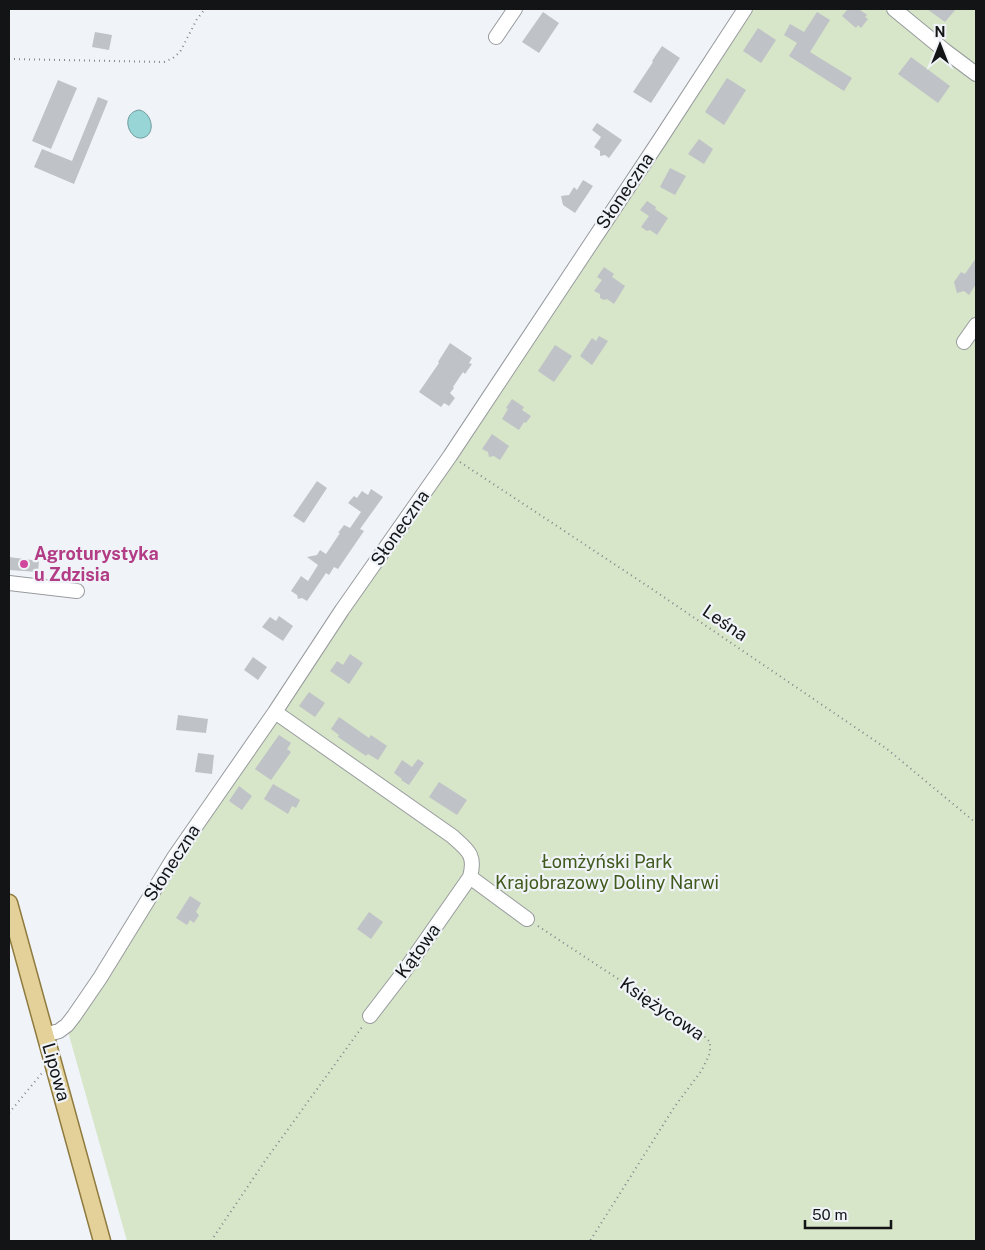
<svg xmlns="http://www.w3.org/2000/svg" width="985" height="1250" viewBox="0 0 985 1250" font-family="'Public Sans',sans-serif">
<rect width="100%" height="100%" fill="#f0f4f8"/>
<path fill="#d7e5c9" d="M738 9H976V1241H127L65 1021Z"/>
<path fill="#98d5d6" stroke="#709b9c" d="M139 110C152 112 157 135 142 138 128 140 120 113 139 110Z"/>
<path fill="#bfc2c6" d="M848 9H859L867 15 865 17 868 19 861 28 858 25 856 28 842 16Z
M927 9H956L945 22Z
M543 12 559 23 539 53 522 42Z
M817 12 830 20 810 52 852 78 844 91 789 56 797 43 784 35 790 24 804 32Z
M758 28 776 40 761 63 743 51Z
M95 32 112 35 109 50 92 47Z
M662 46 680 58 651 103 633 92 653 62 652 61Z
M911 57 950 86 938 103 898 74Z
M727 78 746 90 724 125 705 112Z
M58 80 77 88 51 149 32 141Z
M98 97 108 101 74 184 34 167 42 149 72 161Z
M597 123 622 140 609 158 605 155 600 156V151L594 147 601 137 592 130Z
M699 139 713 149 704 164 688 154Z
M670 168 686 176 675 195 660 187Z
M583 180 593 186 575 213 563 205 561 196 569 195 574 187 577 190Z
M647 201 656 207 655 209 668 218 657 235 650 230 647 231 641 227 649 216 640 210Z
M976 258V284L969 295 964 291 957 293 954 282 961 272 965 274Z
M604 267 614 274 612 277 625 286 614 304 607 299 604 300 600 298V294L594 291 602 280 597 277Z
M599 336 608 341 592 365 580 356 592 338 596 341Z
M450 343 472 358 469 363 472 364 465 374 463 372 453 387 454 388 450 393 455 398 449 406 444 403 441 407 419 392 439 363 438 362Z
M555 345 572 356 554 382 538 371Z
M512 399 524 407 522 410 531 416 526 423 524 422 519 430 502 419 508 409 506 408Z
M492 434 509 446 500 460 494 456 489 457 488 452 482 449Z
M317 481 327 488 304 523 293 516Z
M371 489 383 497 360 529 364 531 338 569 334 567 329 575 326 573 307 601 302 598 298 599 297 595 291 591 301 576 308 581 318 565 307 557 317 555 320 550 326 554 340 533H338L344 525 350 528 361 512 348 503 354 496 357 498 362 491 368 495Z
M9 557 39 561 38 572 9 570Z
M279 616 293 626 283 641 262 627 270 617 276 621Z
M350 654 363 663 349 684 330 671 337 661 343 665Z
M253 657 267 667 258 680 244 670Z
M309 692 325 703 315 717 299 706Z
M178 715 208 719 206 733 176 730Z
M339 717 369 738 371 735 387 746 378 760 368 754 366 756 338 737 339 735 331 729Z
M279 735 291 743 287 749 291 752 271 780 255 769Z
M198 753 214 755 212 774 195 772Z
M418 759 424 763 409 785 401 780 402 779 394 773 402 760 412 767Z
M439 782 467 800 457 815 429 797Z
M273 784 300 800 296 808 292 806 288 814 264 799Z
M239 786 252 796 242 810 229 801Z
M190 896 201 903 196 912 199 915 194 923 190 920 187 925 176 918Z
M369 912 383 922 371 939 357 929Z"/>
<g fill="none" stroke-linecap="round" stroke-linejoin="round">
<g stroke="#989b9e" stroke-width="16">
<path id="minor" d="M894 9 944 50 976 74
M496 37 515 9
M964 342 976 325
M9 583 77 591
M275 712 452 836C468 850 476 855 470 877L403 973 370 1016
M470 877 527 919
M45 1035 59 1031 67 1025 74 1016 100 978 175 856 275 712 342 610 450 456 659 141 745 9"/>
</g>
<g stroke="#8f7b3f" stroke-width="19">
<path id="major" d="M9 903 102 1241"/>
</g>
<path stroke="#848689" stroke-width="2" stroke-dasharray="1 4" stroke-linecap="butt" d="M9 59 164 62 173 58 180 52 197 19 205 9
M460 462 646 585 887 749 976 823
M538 926 703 1035 710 1042V1053L702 1070 675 1106 590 1241
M9 1113 42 1073
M211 1241 265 1161 362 1027"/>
<use href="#minor" stroke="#fff" stroke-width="14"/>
<use href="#major" stroke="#e4d199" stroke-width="16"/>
</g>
<circle fill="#d1479c" stroke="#f0f4f8" stroke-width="2" cx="24" cy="564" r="5"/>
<g text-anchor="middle" stroke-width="4.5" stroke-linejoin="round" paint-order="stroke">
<g font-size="18" fill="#131415" stroke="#f0f4f8">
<text transform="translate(625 191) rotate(-56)" y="6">Słoneczna</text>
<text transform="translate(400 528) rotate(-55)" y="6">Słoneczna</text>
<text transform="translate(725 623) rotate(34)" y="6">Leśna</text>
<text transform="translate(172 863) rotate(-57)" y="6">Słoneczna</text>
<text transform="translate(418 951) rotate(-54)" y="6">Kątowa</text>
<text transform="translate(662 1009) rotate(34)" y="6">Księżycowa</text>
<text transform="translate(56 1072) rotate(74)" y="6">Lipowa</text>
</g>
<g font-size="18" font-weight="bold" fill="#b23c85" stroke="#f0f4f8" text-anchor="start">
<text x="34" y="560">Agroturystyka<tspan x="34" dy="21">u Zdzisia</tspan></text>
</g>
<g font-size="18" fill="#415a1d" stroke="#f0f4f8">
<text x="607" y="868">Łomżyński Park<tspan x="607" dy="21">Krajobrazowy Doliny Narwi</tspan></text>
</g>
</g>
<rect width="985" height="1250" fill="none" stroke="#131415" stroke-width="20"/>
<g transform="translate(940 45)" stroke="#f0f4f8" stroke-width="4" paint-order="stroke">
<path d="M0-4L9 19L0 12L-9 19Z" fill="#131415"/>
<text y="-8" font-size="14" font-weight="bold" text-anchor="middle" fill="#131415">N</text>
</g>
<path d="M805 1220v8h86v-8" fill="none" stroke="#131415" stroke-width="2.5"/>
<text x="812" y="1220" font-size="15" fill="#131415" stroke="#f0f4f8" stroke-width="4" paint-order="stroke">50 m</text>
</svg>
